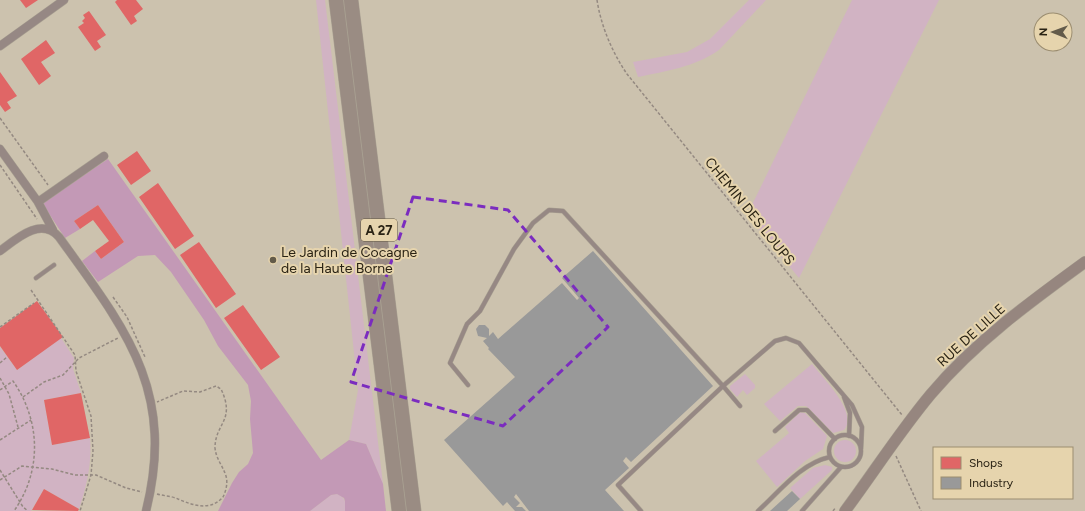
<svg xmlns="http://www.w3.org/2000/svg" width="1085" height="511" viewBox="0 0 1085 511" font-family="Figtree,sans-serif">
<rect width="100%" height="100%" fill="#ccc2ae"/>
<path fill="#d1b3c3" d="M316 0H325L383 484 366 444 349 440 358 390Z
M749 0H766L719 50C695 67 666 71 638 77L633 62 687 52 710 39Z
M852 0H939L799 278 747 215Z
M61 338 74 358 73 369 81 393 44 400 52 445 90 438C92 463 87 485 79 509L44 489 31 511H0V347L17 370Z
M812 364C822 377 859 413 844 430L833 433 806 406H798L780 421 764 404Z
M745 374 755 385V388L747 395 743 390 737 397 730 389V386Z
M800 412 805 413 827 436 823 449 805 461 777 487 756 461 789 433 785 427Z
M834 451a11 11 0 1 1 22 0a11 11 0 1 1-22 0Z
M825 465 832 467V470L800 499 790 488 813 468Z
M337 494C345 497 347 503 345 511H310L331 495Z"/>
<path fill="#c399b6" d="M108 159 321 460 349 440 366 444 383 484 386 511H345V501L344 498 337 494 331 495 310 511H218L232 483 239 472 248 464 253 453 250 419 251 401 248 385 218 346 204 320 171 272 155 255 138 256 98 282 82 261 95 251 101 259 124 242 98 205 74 221 80 229 65 238 42 203Z"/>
<path fill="#e06666" d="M20 0H38L26 8Z
M117 0H136L143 9 134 16 137 21 131 25 115 2Z
M89 11 106 35 97 41 101 47 95 51 78 27 84 23 82 21 85 18 83 15Z
M46 40 55 53 41 62 51 76 39 85 21 59Z
M0 72 17 96 7 102 11 108 5 112 0 105Z
M137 151 151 171 131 185 117 165Z
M158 183 194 236 175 249 139 197Z
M98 205 124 242 101 259 95 251 109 241 93 220 80 229 74 221Z
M199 242 236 294 216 308 180 255Z
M37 301 63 337 17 370 0 346V328Z
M243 305 280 357 261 370 224 318Z
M81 393 90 438 52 445 44 400Z
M44 489 79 509 78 511 32 510Z"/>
<path fill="#999" d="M593 251 713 386 631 462 626 457 623 461 629 468 605 490 624 511H529L516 494 514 497 520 503 516 507H522L526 511H515L507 502 503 506 444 440 515 377 488 349 489 348 483 341 487 338 478 336 476 329 479 325H485L489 329V336L493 332 498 339 562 283 577 300 579 298 562 278Z
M792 491 800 499 787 511H770Z"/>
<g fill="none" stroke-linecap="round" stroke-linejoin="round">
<g stroke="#a9a192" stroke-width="5">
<path id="lane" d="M36 278 54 265
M468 385 450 363 467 324 480 311 514 249 533 223 549 210 563 211 723 386 775 341 786 338 799 343 852 405 862 427 861 449
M844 397 850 413 849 436
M775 431 799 410H807L835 439
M829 451a16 16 0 1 1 32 0a16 16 0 1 1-32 0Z
M641 511 618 485 723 386 740 406
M758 511C779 492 801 463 830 457
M802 511 841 467"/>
</g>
<g stroke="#a9a192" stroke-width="9">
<path id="street" d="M0 46 64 0
M0 149 38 202 104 156
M38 202 53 230
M0 251C16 239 41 216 59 237 126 330 176 390 146 511"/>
</g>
<g stroke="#a9a192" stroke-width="12">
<path id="secondary" d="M845 511C874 472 900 431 931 394 975 342 1030 302 1085 262"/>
</g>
<g stroke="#a9a192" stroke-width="15">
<path id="highway" d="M336 0 399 511
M351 0 414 511"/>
</g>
<path stroke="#948981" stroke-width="1.5" stroke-dasharray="3 2" stroke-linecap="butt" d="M597 0C601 26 612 52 627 74L902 415
M0 118 48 185
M0 165 37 219
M31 290 75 355 76 371 91 416 93 451 91 475 80 511
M113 297 127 317 145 357
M0 327 34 303
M0 363 7 357
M0 378 9 394 18 427
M0 390 13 381C41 421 42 471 14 511
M23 397 44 382 63 375 79 358 118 338
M0 440 31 420
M896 456 921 511
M0 470 23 507 28 511
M0 480 22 466 52 469 75 475H96L126 488 142 492
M157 494C164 496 172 496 178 499 194 506 211 511 223 497 226 491 228 483 226 476 223 466 216 459 215 448 215 423 236 421 221 389L216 386 200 392 183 391 157 402
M833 511 836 507"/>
<use href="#lane" stroke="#968884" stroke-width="4"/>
<use href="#street" stroke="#968884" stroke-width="8"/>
<use href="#secondary" stroke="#96867f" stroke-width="11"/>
<use href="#highway" stroke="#9a8c83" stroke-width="14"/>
</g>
<path fill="none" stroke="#7b2cbf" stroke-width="3" stroke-dasharray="8 5" stroke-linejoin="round" d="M413 197 508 210 608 327 503 426 351 382Z"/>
<circle fill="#635b4a" stroke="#e6d4ad" stroke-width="1.5" cx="273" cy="260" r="4"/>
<g text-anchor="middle" stroke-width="4" stroke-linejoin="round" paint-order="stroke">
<rect fill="#e6d4ad" stroke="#625842" stroke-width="1" x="361" y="219" width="36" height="22" rx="3"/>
<g font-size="13" font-weight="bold" fill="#2a2314">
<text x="379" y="235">A 27</text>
</g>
<g font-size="14" fill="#2a2314" stroke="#e6d4ad">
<text transform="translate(750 211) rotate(51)" y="5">CHEMIN DES LOUPS</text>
<text transform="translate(971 335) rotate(-42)" y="5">RUE DE LILLE</text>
</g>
<g font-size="14" fill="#2a2314" stroke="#e6d4ad" text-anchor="start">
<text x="281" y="257">Le Jardin de Cocagne<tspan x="281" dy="16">de la Haute Borne</tspan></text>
</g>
</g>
<rect x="933" y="447" width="140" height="52" fill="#e6d4ad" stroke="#9b8d70"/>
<rect x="941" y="457" width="20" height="12" fill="#e06666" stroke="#9b8d70"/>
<text x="969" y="467" font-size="12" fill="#2a2314">Shops</text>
<rect x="941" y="477" width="20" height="12" fill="#999999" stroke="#9b8d70"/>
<text x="969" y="487" font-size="12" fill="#2a2314">Industry</text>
<g transform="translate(1053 32) rotate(271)"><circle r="19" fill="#e6d4ad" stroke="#9b8d70"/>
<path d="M0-3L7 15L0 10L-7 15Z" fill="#635b4a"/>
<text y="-6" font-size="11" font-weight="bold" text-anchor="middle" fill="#2a2314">N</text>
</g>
</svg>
